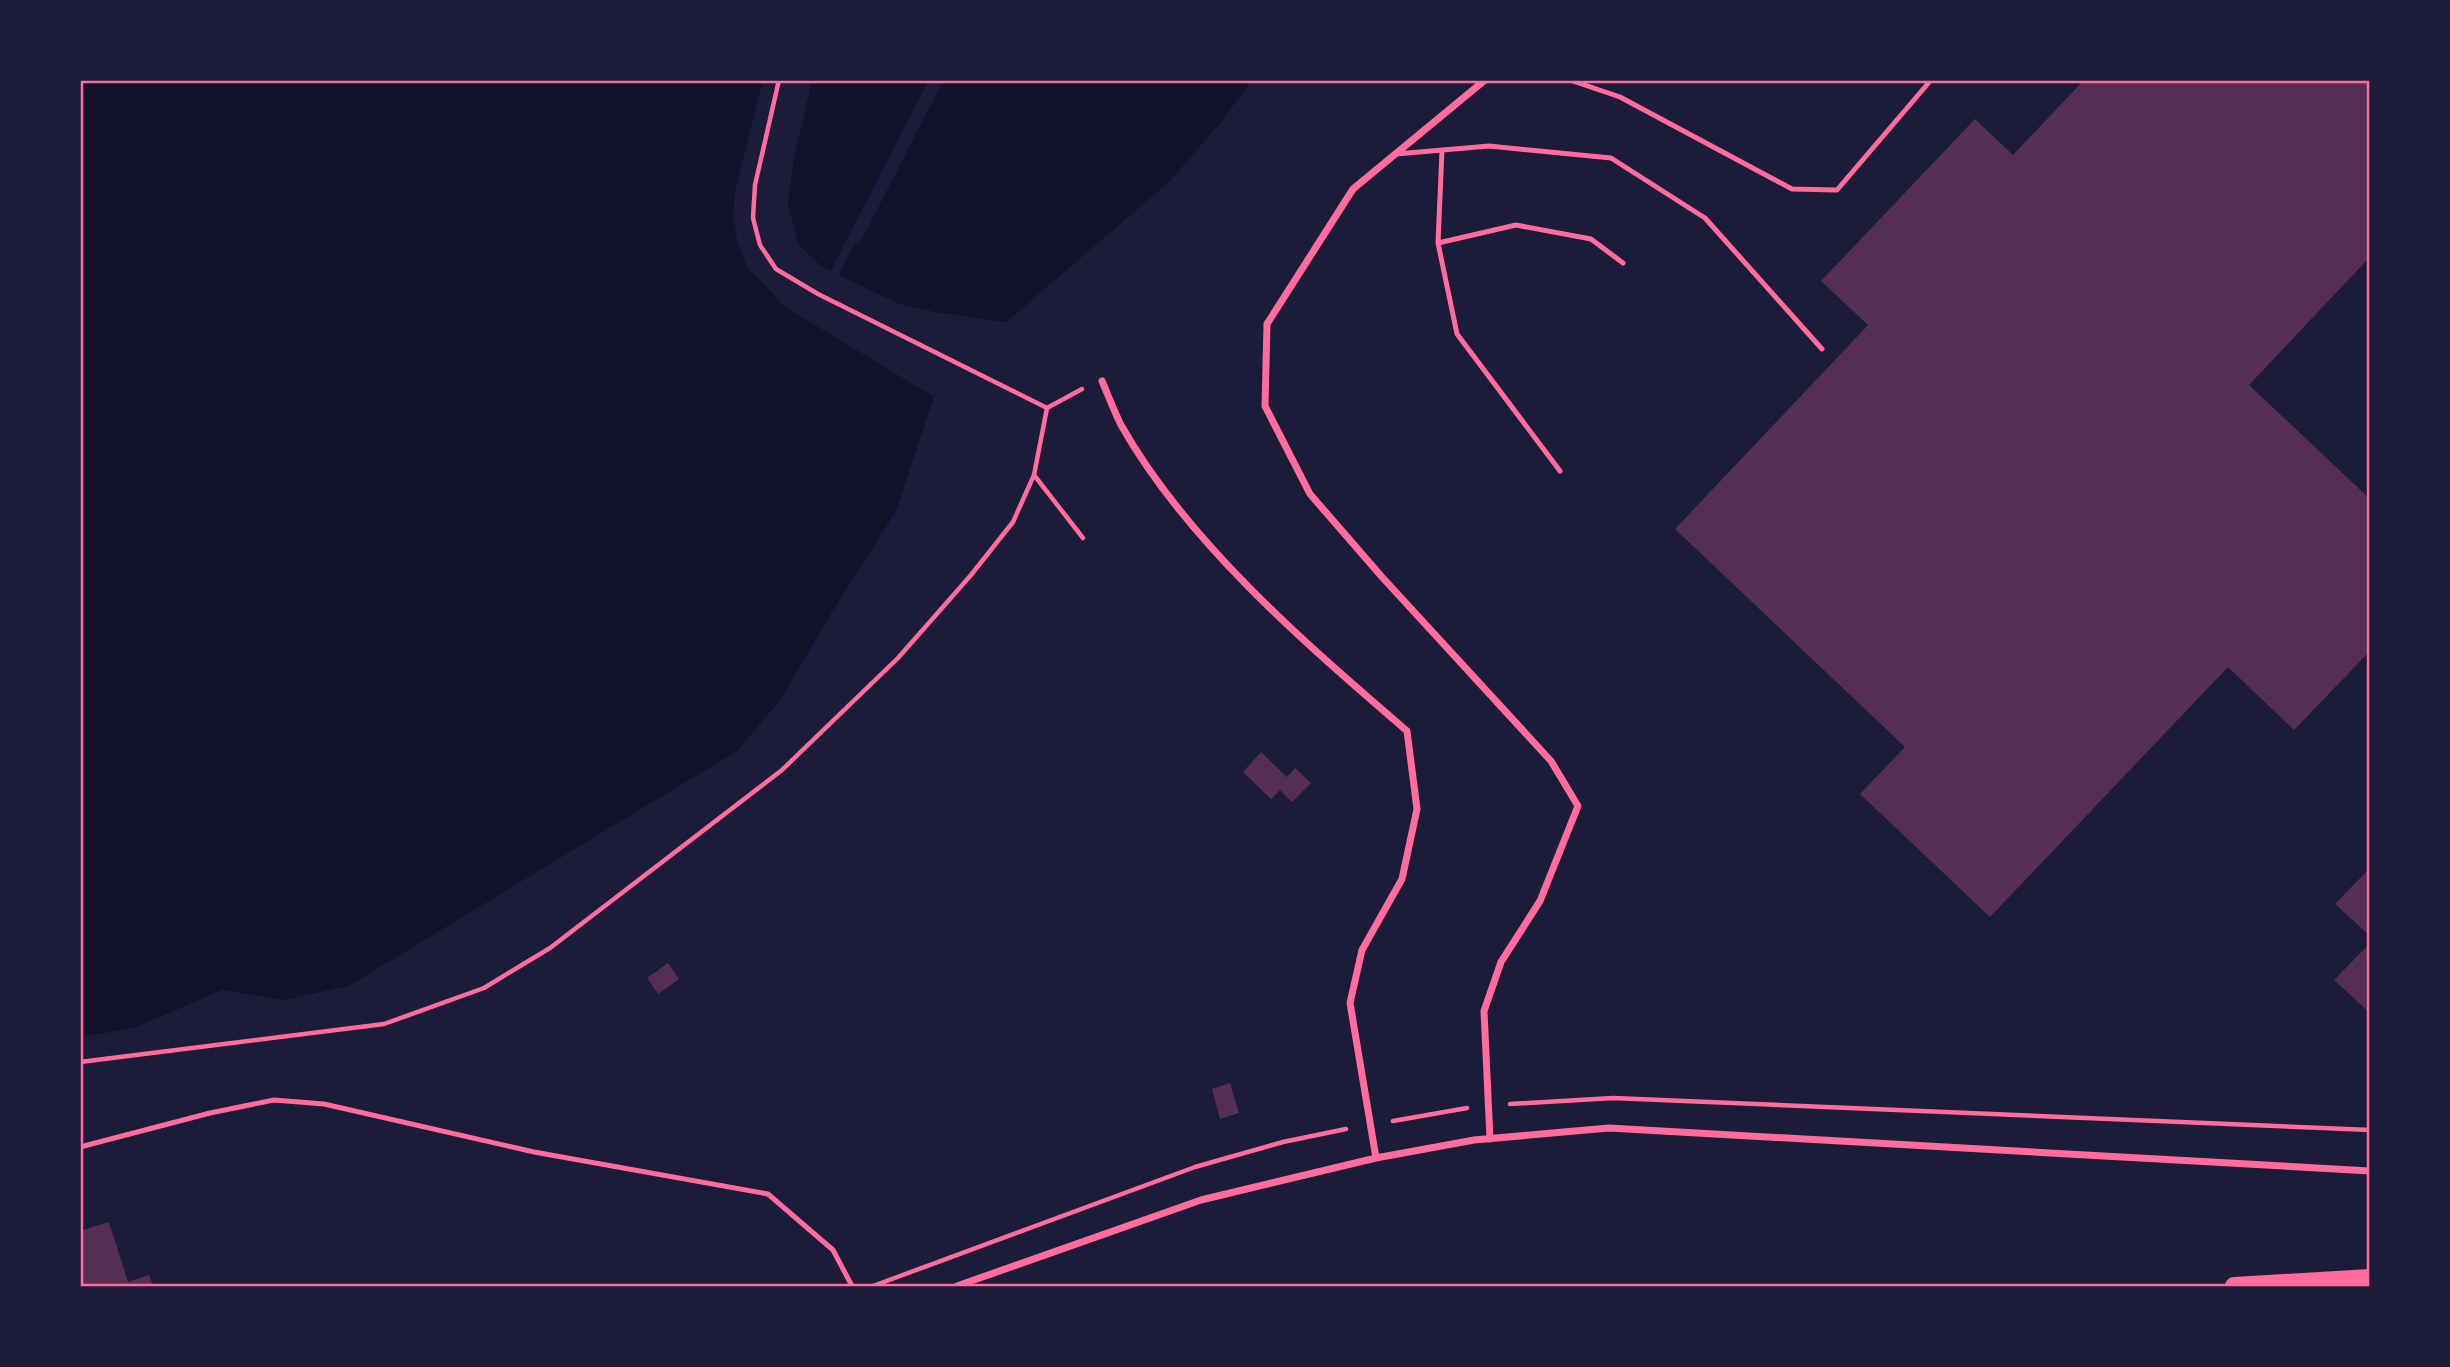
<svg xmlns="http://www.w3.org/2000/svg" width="2450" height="1367" viewBox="0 0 2450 1367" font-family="Signika,sans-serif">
<rect width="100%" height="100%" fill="#1b1b3a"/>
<path fill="#12122b" d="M81 80 763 81 735 190 733 219 738 244 747 267 785 307 934 397 896 511 830 615 781 699 737 751 348 986 284 1000 222 990 134 1028 81 1037Z
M812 81H1251L1221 122 1169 182 1006 322 935 312 897 303 821 266 799 245 788 204 794 159Z"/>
<path fill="#1b1b3a" d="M929 80 943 81 859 245 855 243 837 278 829 274Z"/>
<path fill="#542f53" d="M2084 80H2370V257L2249 385 2370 499V651L2294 730 2228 667 1990 917 1860 794 1905 747 1675 529 1868 325 1821 281 1975 119 2013 155Z
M1261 752 1287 777 1295 768 1311 783 1292 802 1280 790 1271 799 1243 772Z
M2370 868V936L2335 904Z
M2370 943V1013L2334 980Z
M668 963 679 979 658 994 647 978Z
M1230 1083 1239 1113 1220 1119 1212 1089Z
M109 1222 128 1282 149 1275 153 1286H80V1231Z"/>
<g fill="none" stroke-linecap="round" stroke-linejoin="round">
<path stroke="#ff6b9d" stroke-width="4.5" d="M779 80 755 185 753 218 760 245 776 269 818 294 1047 408
M1034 475 1083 538
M80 1062 384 1024 484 988 550 948 782 770 898 658 971 575 1013 522 1034 475 1047 408 1082 389
M1510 1104 1613 1098 2370 1130
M1393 1121 1467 1108
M873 1286 1195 1167 1283 1142 1346 1129"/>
<path stroke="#ff6b9d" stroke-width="5" d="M1570 80 1620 97 1792 189 1837 190 1931 80
M1442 150 1438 243 1457 334 1560 471
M1396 154 1489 146 1611 158 1705 218 1822 349
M1438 243 1516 225 1591 239 1623 263
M80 1147 210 1113 274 1100 324 1104 534 1152 768 1194 833 1250 852 1286"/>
<path stroke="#ff6b9d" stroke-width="7" d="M1485 80 1353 189 1267 324 1265 406 1310 494 1382 577 1551 761 1578 806 1540 901 1501 962 1484 1011 1490 1139
M1102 381C1108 395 1114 411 1121 425 1187 542 1306 644 1407 731L1417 809 1402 879 1362 950 1350 1003 1376 1158
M957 1286 1201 1200 1376 1158 1474 1140 1609 1128 2370 1171"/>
<path stroke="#ff6b9d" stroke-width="18" d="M2234 1286 2370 1278"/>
</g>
<rect width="2450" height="1367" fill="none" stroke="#1b1b3a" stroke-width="164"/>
<rect x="82" y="82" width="2286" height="1203" fill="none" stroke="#ff6b9d" stroke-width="2.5"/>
</svg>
